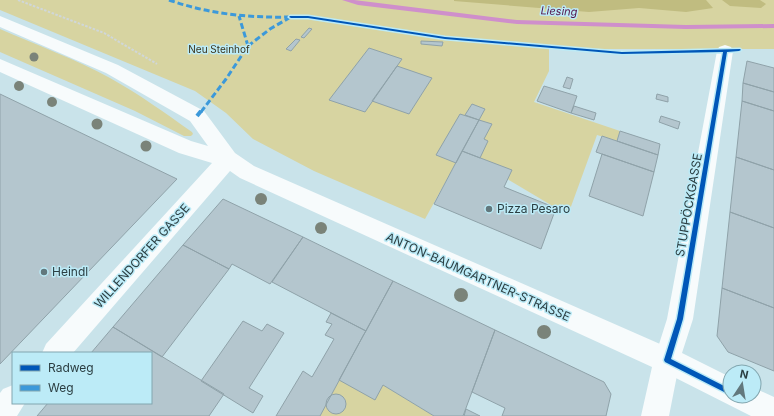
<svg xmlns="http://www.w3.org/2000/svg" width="774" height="416" viewBox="0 0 774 416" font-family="Inter,sans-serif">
<rect width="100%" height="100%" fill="#c9e3ea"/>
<path fill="#d7d4a1" d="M0 0H774V49H549V71L534 102 620 131 617 141 597 135 569 212 556 208 462 152 425 219 314 171 253 139 226 113 195 91 0 10Z
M0 29C37 45 75 59 110 78 139 94 165 113 192 132L193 134 191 136H184L135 111 0 52Z
M339 380 383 385 434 416H320Z"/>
<path fill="#c0bc80" d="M454 0H706L713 8 686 12 639 8 589 12 454 1Z
M722 0H760L766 4 761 8 730 6Z"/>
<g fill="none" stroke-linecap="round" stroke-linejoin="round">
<path fill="#cf8fcb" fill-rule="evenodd" d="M342 0H354L517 20 686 25 774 24V28L686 29 517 24 358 5Z"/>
</g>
<path fill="#b4c6ce" stroke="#8fa2a9" d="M309 28 312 29 304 38 301 37Z
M296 39 300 40 291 51 286 49Z
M421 41 443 42 442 46 421 44Z
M369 48 402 59 365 112 329 100Z
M747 61 774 68V92L743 83Z
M397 66 432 78 409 114 372 101Z
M567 77 573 79 570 89 563 87Z
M743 83 774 92V111L742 101Z
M544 86 577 96 571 113 537 101Z
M0 94 177 179 0 364Z
M657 94 668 97V102L656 99Z
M742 101 774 111V170L736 157Z
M472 104 485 109 479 120 465 115Z
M574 106 596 113 594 120 571 113Z
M460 114 479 120 456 163 436 155Z
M661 116 680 122 678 129 659 122Z
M479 120 492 124 484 139 488 141 480 158 462 151Z
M620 131 660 144 658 155 617 141Z
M602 136 658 155 654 172 596 152Z
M462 151 512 170 504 187 556 208 541 249 434 204Z
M602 154 654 172 643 216 589 196Z
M736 157 774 170V228L730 212Z
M223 199 303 237 270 284 232 264 229 269 183 245Z
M730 212 774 228V308L722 288Z
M303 237 393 281 366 331 272 282Z
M183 245 229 269 162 357 113 327Z
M393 281 495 330 463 416H434L383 385 375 400 339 380Z
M722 288 774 308V371L728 352 717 336Z
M331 313 366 331 363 336 320 416H276L303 371 312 377 334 339 325 335 332 324 326 322Z
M243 321 262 331 267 324 284 333 249 388 263 396 253 413 201 381Z
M113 327 224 394 209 416H37L48 403H151V353H91Z
M495 330 604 382 611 394 606 416H502L505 408 472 392Z
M326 404a10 10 0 1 1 20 0a10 10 0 1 1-20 0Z
M466 409 480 416H464Z"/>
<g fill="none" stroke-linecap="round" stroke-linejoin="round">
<path stroke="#d0d7d9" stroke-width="2" stroke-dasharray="2.5 1.5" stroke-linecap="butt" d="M18 0 104 33 157 64"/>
<path fill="#f7fbfc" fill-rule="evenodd" d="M725 45 731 47 733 51 693 319 682 353 730 377V396H754V388L774 397V416H751L658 369 654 360 667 319 717 51 719 47Z"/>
<path fill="#f7fbfc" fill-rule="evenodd" d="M0 16 118 65 204 111 235 153 254 166 676 351 680 360 669 416H641L652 367 240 178 230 171 73 353H42L46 344 212 163 179 153 0 72V59L191 141 208 146 190 121 106 73 0 27Z
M13 385V403H25L17 416H0V393L3 389Z"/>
<path stroke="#3c99da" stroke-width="3" stroke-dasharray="6 3" stroke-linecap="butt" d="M169 0C209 14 249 18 291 17
M248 46 270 29 289 18
M201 112 226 79 248 46 239 16"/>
<path stroke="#3c99da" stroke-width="4" stroke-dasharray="8 4" stroke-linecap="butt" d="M197 116 201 111"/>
<g stroke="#bcebf7" stroke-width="3">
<path id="cycleway" d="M290 16H308L445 37 622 52 740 49 741 50 739 51 727 52 683 319 671 359 730 389V395L665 362 664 360 677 319 723 52 622 54 445 39 308 18H291L289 17Z"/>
</g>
<use href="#cycleway" fill="#0057b8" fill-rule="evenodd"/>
</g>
<g fill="#7a8379">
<circle cx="34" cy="57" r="4.5"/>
<circle cx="19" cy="86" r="5"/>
<circle cx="52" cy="102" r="5"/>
<circle cx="97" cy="124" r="5.5"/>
<circle cx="146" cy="146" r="5.5"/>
<circle cx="261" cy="199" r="6"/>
<circle cx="321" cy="228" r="6"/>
<circle cx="461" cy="295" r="7"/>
<circle cx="544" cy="332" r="7"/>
</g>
<g fill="#62787d" stroke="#bcebf7" stroke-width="1.5">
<circle cx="489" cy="209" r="4"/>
<circle cx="44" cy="272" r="4"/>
</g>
<g text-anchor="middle" stroke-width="3" stroke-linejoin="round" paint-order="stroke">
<g font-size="10" fill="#3a341c" stroke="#bcebf7">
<text x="219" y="53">Neu Steinhof</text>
</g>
<g font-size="11" font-style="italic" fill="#55144b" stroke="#bcebf7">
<text transform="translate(559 11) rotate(2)" y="4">Liesing</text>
</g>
<g font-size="12" fill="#2b3e42" stroke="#bcebf7">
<text transform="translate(689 205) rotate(-80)" y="4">STUPPÖCKGASSE</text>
<text transform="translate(142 256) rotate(-48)" y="4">WILLENDORFER GASSE</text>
<text transform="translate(478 277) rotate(24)" y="4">ANTON-BAUMGARTNER-STRASSE</text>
</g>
<g font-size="12" fill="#2b3e42" stroke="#bcebf7" text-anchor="start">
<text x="497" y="213">Pizza Pesaro</text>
<text x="52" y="276">Heindl</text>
</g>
</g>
<rect x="12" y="352" width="140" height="52" fill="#bcebf7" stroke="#82a6af"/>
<rect x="20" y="365" width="20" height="6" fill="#0057b8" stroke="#82a6af"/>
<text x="48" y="372" font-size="12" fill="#2b3e42">Radweg</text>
<rect x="20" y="385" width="20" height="6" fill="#3c99da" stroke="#82a6af"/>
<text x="48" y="392" font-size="12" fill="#2b3e42">Weg</text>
<g transform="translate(742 384) rotate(12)"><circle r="19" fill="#bcebf7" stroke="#82a6af"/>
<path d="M0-3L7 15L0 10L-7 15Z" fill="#62787d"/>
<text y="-6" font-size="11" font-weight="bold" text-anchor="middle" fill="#2b3e42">N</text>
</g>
</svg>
